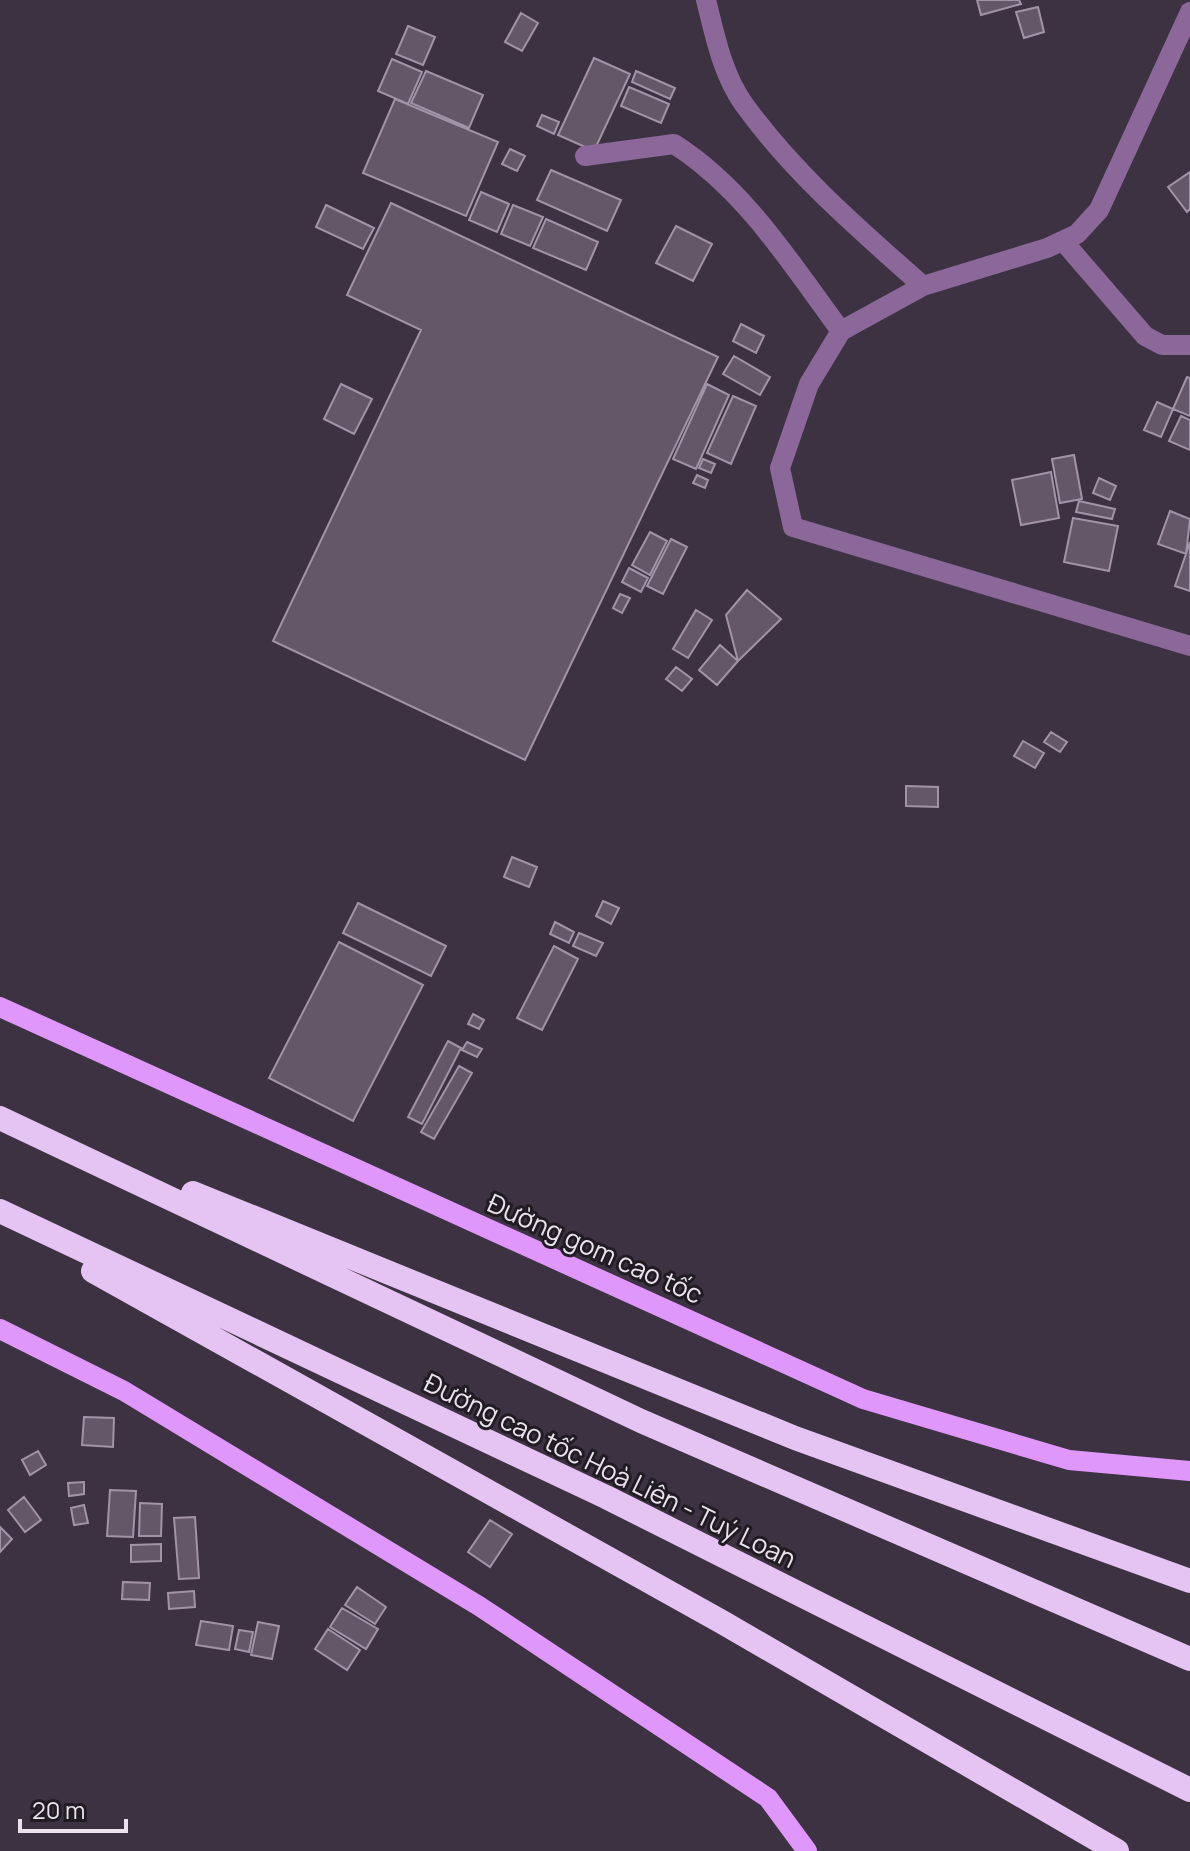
<svg xmlns="http://www.w3.org/2000/svg" width="1190" height="1851" viewBox="0 0 1190 1851" font-family="Manrope,sans-serif">
<rect width="100%" height="100%" fill="#3d3242"/>
<path fill="#635768" stroke="#a294a7" stroke-width="2" d="M977 0H1019L1021 4 981 15Z
M1038 7 1044 32 1024 38 1016 12Z
M521 13 538 23 522 51 505 42Z
M408 26 435 37 423 65 396 54Z
M594 58 630 74 594 151 558 135Z
M392 59 422 72 408 104 378 91Z
M426 71 483 95 469 128 411 103Z
M636 71 675 88 670 99 632 82Z
M629 87 669 104 661 123 621 106Z
M395 99 498 142 466 216 363 173Z
M542 115 559 122 554 134 537 126Z
M510 149 525 156 517 171 502 164Z
M551 170 621 200 607 231 537 200Z
M1190 172V209L1187 212 1168 187Z
M481 192 509 204 497 232 469 220Z
M391 203 718 357 525 760 273 641 421 330 347 295Z
M326 205 374 228 363 249 316 227Z
M513 205 543 217 530 246 501 234Z
M546 219 598 242 586 270 533 248Z
M676 226 712 244 693 281 656 263Z
M741 324 764 336 756 353 733 341Z
M734 356 770 377 760 395 723 374Z
M1187 377 1190 378V416L1173 409Z
M341 384 372 399 354 434 324 419Z
M707 384 729 395 696 469 673 459Z
M733 396 756 406 731 464 707 453Z
M1157 402 1173 409 1161 437 1144 430Z
M1181 416 1190 420V450L1169 441Z
M1074 455 1082 499 1060 503 1052 459Z
M703 459 715 464 711 473 699 468Z
M1051 472 1059 518 1021 525 1012 480Z
M697 475 708 480 705 488 693 483Z
M1099 478 1116 486 1110 500 1093 493Z
M1079 501 1115 509 1112 519 1076 512Z
M1170 511 1190 519 1186 554 1158 544Z
M1073 518 1118 526 1109 571 1064 562Z
M650 532 667 541 650 575 632 565Z
M671 539 687 547 663 594 647 586Z
M1190 542V591L1175 586Z
M629 568 648 578 641 592 622 582Z
M747 590 781 619 738 661 726 615Z
M620 594 630 598 622 613 613 608Z
M696 610 712 620 688 658 673 649Z
M720 645 738 661 717 685 699 670Z
M676 667 692 679 682 691 666 679Z
M1051 732 1067 742 1060 752 1044 742Z
M1023 741 1044 753 1035 768 1014 756Z
M906 786 938 787V807L906 806Z
M512 857 537 867 529 887 504 877Z
M603 901 619 908 611 924 596 916Z
M358 903 446 946 431 976 343 933Z
M555 922 574 932 569 943 550 934Z
M579 933 603 943 596 956 573 946Z
M339 942 423 985 353 1121 269 1078Z
M554 946 578 959 542 1030 517 1018Z
M473 1014 484 1020 479 1029 468 1024Z
M448 1041 461 1048 422 1124 408 1117Z
M467 1042 482 1049 477 1057 462 1050Z
M459 1066 472 1073 434 1139 421 1132Z
M84 1417 114 1418 113 1447 82 1445Z
M38 1451 46 1465 30 1475 22 1460Z
M84 1482V1494L69 1496 68 1483Z
M110 1490 136 1491 133 1537 107 1536Z
M24 1497 41 1520 25 1532 8 1510Z
M140 1503 162 1504 161 1536H139Z
M84 1505 88 1523 74 1525 71 1508Z
M195 1517 199 1578 179 1579 174 1518Z
M490 1520 512 1534 490 1567 468 1552Z
M0 1527 12 1539 0 1552Z
M161 1544V1561L131 1562V1545Z
M123 1582 150 1583 149 1600 122 1599Z
M357 1587 386 1607 375 1624 345 1605Z
M194 1591 195 1607 169 1609 168 1593Z
M342 1608 378 1629 366 1649 330 1627Z
M201 1621 233 1626 229 1650 196 1645Z
M258 1622 279 1626 272 1659 251 1655Z
M328 1629 360 1650 347 1670 315 1649Z
M239 1630 253 1632 249 1652 235 1649Z"/>
<g fill="none" stroke-linecap="round" stroke-linejoin="round">
<path stroke="#8b6899" stroke-width="20" d="M706 0C715 35 722 73 743 103 793 173 860 230 923 286
M1190 12 1099 210 1077 234 1047 248 923 286 841 331 809 384 780 468 793 527 1190 646
M585 156 674 144C745 189 792 265 841 331
M1063 241 1145 336 1162 345H1190"/>
<path stroke="#df97fb" stroke-width="20" d="M0 1007 863 1399 1069 1460 1190 1471
M0 1329 124 1391 479 1606 768 1798 807 1851"/>
<path stroke="#e5c3f3" stroke-width="24" d="M0 1118 641 1421 1190 1659
M193 1193 795 1438 1190 1581
M0 1211 606 1497 1190 1790
M93 1271 722 1622 1117 1851"/>
</g>
<g text-anchor="middle" stroke-width="6" stroke-linejoin="round" paint-order="stroke">
<g font-size="26" fill="#eae3ed" stroke="#211c23">
<text transform="translate(595 1249) rotate(24)" y="9">Đường gom cao tốc</text>
<text transform="translate(610 1471) rotate(26)" y="9">Đường cao tốc Hoà Liên - Tuý Loan</text>
</g>
</g>
<path d="M20 1819v12h106v-12" fill="none" stroke="#eae3ed" stroke-width="4"/>
<text x="32" y="1819" font-size="24" fill="#eae3ed" stroke="#211c23" stroke-width="6" paint-order="stroke">20 m</text>
</svg>
